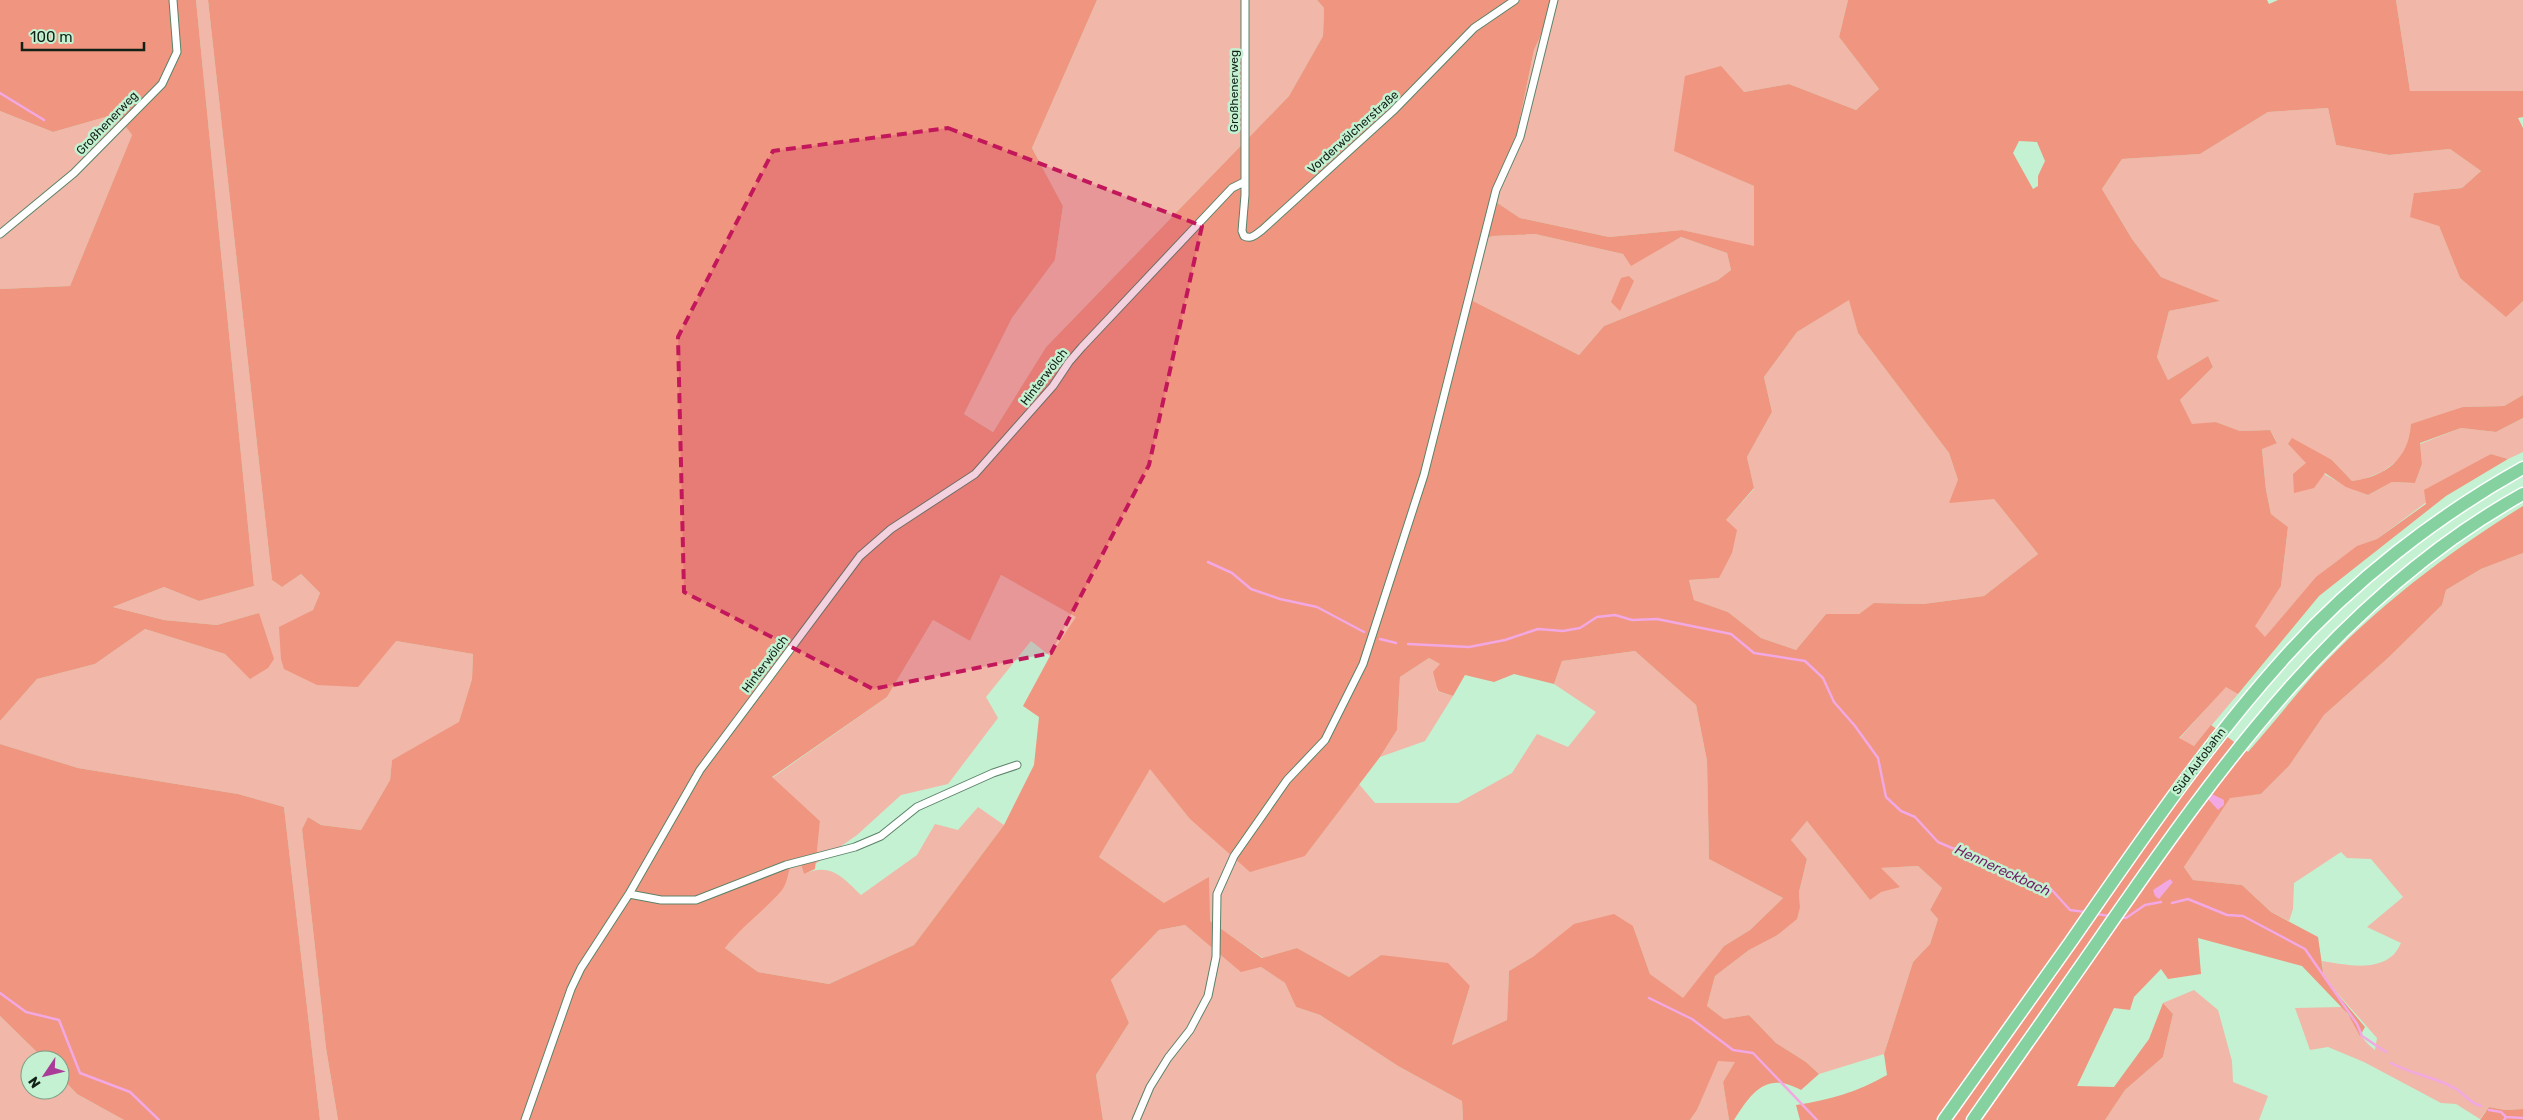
<svg xmlns="http://www.w3.org/2000/svg" width="2523" height="1120" viewBox="0 0 2523 1120" font-family="Rubik,sans-serif">
<rect width="100%" height="100%" fill="#c4f1d2"/>
<path fill="#f1b7a8" d="M196 0H208L272 580 282 587 301 574 320 593 313 610 302 617 396 641 473 654 472 679 459 723 392 760 390 780 361 830 321 825 308 817 302 829 326 1048 338 1120H320L284 807 238 794 78 768 0 744V721L37 679 95 664 145 629 225 654 250 678 259 613 217 625 164 620 113 607 164 587 199 601 254 586Z
M1097 0H1317L1324 8 1323 36 1289 96 1046 347 993 432 964 414 1012 318 1055 260 1063 206 1032 148Z
M1557 0H1848L1839 37 1879 89 1856 110 1789 84 1744 92 1675 150 1754 186V247L1682 230 1609 237 1520 218 1490 198 1517 133 1534 50Z
M2396 0H2523V91H2410Z
M2328 108 2336 145 2389 155 2450 149 2481 171 2462 188 2414 193 2439 226 2460 278 2506 316 2523 301V395L2504 406 2463 407 2410 441 2401 458 2382 472 2364 479 2352 481 2332 460 2288 444C2310 468 2338 484 2368 495L2392 482 2415 483 2422 464 2420 444 2461 428 2496 432 2523 418V452L2508 459 2491 454 2377 539C2328 557 2298 599 2265 638L2254 626 2281 586 2288 527 2271 514 2266 490 2262 448 2277 442 2270 430 2240 431 2216 422 2192 425 2180 400 2213 367 2208 356 2168 380 2157 357 2169 311 2219 301 2161 277 2132 239 2102 189 2122 159 2200 154 2268 112Z
M0 111 53 132 116 114 132 135 70 286 0 289Z
M1535 234 1623 254 1631 265 1681 237 1727 253 1731 270 1718 280 1604 326 1579 355 1473 301 1481 240 1493 236Z
M1850 299 1858 333 1949 453 1958 480 1994 499 2038 554 1984 596 1923 604 1875 603 1859 614H1826L1796 650 1761 638 1728 612 1694 600 1689 580 1719 578 1726 520 1754 489 1747 457 1772 412 1764 377 1797 332Z
M2523 553V1109L2505 1110 2489 1107 2480 1119 2456 1104 2441 1103 2364 1062 2328 1047 2310 1050 2295 1008 2342 1007C2355 1021 2358 1038 2375 1050L2377 1038 2324 978 2322 961C2343 964 2373 972 2392 956 2396 953 2399 947 2401 943L2367 927 2403 897 2371 859 2347 858 2341 852 2294 883 2293 909 2289 921 2271 912 2242 885 2193 880 2184 867 2230 797 2261 794 2289 766 2324 715 2388 658 2442 605 2446 590 2481 569Z
M1001 575 1077 617 1050 656 1031 641 986 697 998 718 948 784 901 795 857 835 814 865 820 821 772 778 887 697 933 620 970 641Z
M1635 651 1696 705 1707 761 1709 859 1783 898 1750 930 1724 946 1683 999 1650 974 1633 926 1534 956 1509 971 1507 1020 1452 1045 1470 986 1381 955 1349 977 1297 948 1263 958 1209 921 1164 903 1099 857 1150 768 1189 818 1305 856 1359 784 1375 803H1458L1512 773 1537 734 1568 747 1596 712 1554 684 1562 661Z
M1429 658 1440 664 1437 691 1453 696 1425 741 1380 757 1397 730 1400 677Z
M2226 686 2238 694 2194 746 2179 739Z
M978 807 1004 825 914 945 829 984 758 972 725 948 792 862 799 857 804 874C831 862 843 878 861 895L917 855 935 824 958 830Z
M1807 821 1870 900 1880 868 1918 866 1942 888 1930 910 1938 919 1930 944 1913 962 1884 1054 1819 1074 1806 1062 1776 1043 1749 1015 1724 1019 1707 1006 1715 976 1749 950 1776 936 1800 907 1799 892 1807 859 1791 840Z
M1185 925 1241 971 1261 967 1285 983 1296 1007 1320 1015 1398 1066 1462 1101 1463 1120H1103L1096 1075 1129 1023 1111 980 1159 930Z
M2194 990 2218 1010 2232 1061 2233 1082 2268 1096 2259 1120H2105L2125 1090 2163 1057 2173 1014 2163 1003Z
M0 1016 45 1060H30V1090H60V1076L77 1094 124 1120H0Z
M1717 1061H1736L1723 1082 1729 1120H1690L1697 1110Z"/>
<path fill="#f0957f" fill-rule="evenodd" d="M0 0H196L254 586 199 601 164 587 113 607 164 620 217 625 259 613 274 659 268 668 250 679 225 654 145 629 95 664 37 679 0 721V289L70 286 132 135 116 114 53 132 0 111Z
M208 0H1097L1032 148 1063 206 1055 260 1012 318 964 414 993 432 1046 347 1289 96 1323 36 1324 8 1317 0H1557L1534 50 1517 133 1490 198 1520 218 1609 237 1682 230 1754 246V186L1674 151 1685 76 1721 66 1744 92 1789 84 1856 110 1879 89 1839 37 1848 0H2267L2269 4 2278 0H2396L2410 91H2523V117L2518 118 2523 128V301L2506 317 2460 278 2439 226 2410 217 2414 193 2462 188 2481 171 2450 149 2389 155 2336 145 2328 108 2268 112 2200 154 2122 159 2102 189 2132 239 2161 277 2220 301 2169 311 2157 357 2168 380 2208 356 2213 367 2180 400 2192 424 2216 422 2240 431 2270 430 2277 443 2262 449 2266 490 2271 514 2288 527 2281 586 2255 626 2265 637 2316 577 2357 546 2377 539 2426 504 2424 490 2491 454 2508 459 2446 496 2319 596 2238 694 2226 687 2179 738 2194 746 2211 725 2248 752C2271 726 2292 699 2315 673 2376 607 2447 553 2523 506V553L2481 569 2446 590 2442 605 2388 658 2324 715 2289 766 2261 794 2230 798 2184 867 2193 880 2242 885 2271 912 2318 937 2324 978 2365 1027 2360 1036 2348 1014 2302 966 2198 938 2201 974 2168 979 2161 969 2134 997 2130 1010 2114 1008 2077 1086 2114 1087 2149 1039 2163 1003 2173 1014 2163 1057 2125 1090 2105 1120H1800L1796 1105C1830 1100 1857 1092 1887 1075L1884 1054 1913 962 1930 944 1938 919 1930 910 1942 888 1918 866 1881 868 1900 887 1881 892 1870 900 1807 821 1791 840 1807 859 1799 892 1800 907 1797 919 1776 936 1749 950 1715 976 1707 1006 1724 1019 1749 1015 1776 1043 1806 1062 1819 1074 1801 1090C1766 1071 1752 1092 1734 1120H1729L1723 1082 1735 1062 1718 1061 1697 1110 1690 1120H1463L1462 1101 1398 1066 1320 1015 1296 1007 1285 983 1261 967 1241 972 1185 925 1159 930 1111 980 1129 1023 1096 1075 1103 1120H338L326 1048 302 829 308 817 321 825 361 830 390 780 392 760 459 722 472 679 473 654 396 641 358 687 317 685 284 669 281 659 279 627 313 610 320 593 301 574 282 587 272 580ZM2019 141 2037 142 2045 161 2038 176V186L2033 189 2013 153ZM1535 234 1623 254 1631 266 1681 237 1727 253 1731 270 1718 280 1604 326 1579 355 1473 301 1481 240 1493 236ZM1849 300 1858 333 1949 453 1958 480 1949 503 1994 499 2038 554 1984 596 1923 604 1874 603 1859 614H1826L1796 650 1761 638 1728 612 1694 600 1689 580 1719 578 1732 553 1737 530 1726 520 1754 488 1747 457 1772 412 1764 377 1797 332ZM1001 575 1076 617 1050 656 1023 706 1039 717 1034 765 1004 825 914 945 829 984 758 972 725 948C742 926 764 911 782 890 790 880 786 864 799 858L804 874 815 869 820 821 772 777 887 697 933 620 970 641ZM1635 651 1696 705 1707 761 1709 859 1783 898 1750 930 1724 946 1683 998 1650 974 1633 926 1614 914 1574 924 1534 956 1509 971 1507 1020 1452 1045 1470 986 1448 963 1381 955 1349 977 1297 948 1262 958 1210 921 1209 877 1164 903 1099 857 1150 769 1189 818 1250 872 1305 856 1380 757 1397 730 1400 677 1429 658 1440 664 1433 672 1438 691 1453 696 1465 675 1494 682 1514 674 1554 684 1562 661Z
M1629 276 1634 281 1620 311 1611 302 1621 278Z
M2523 395V418L2496 432 2461 428 2420 443 2422 464 2415 483 2392 482 2368 495 2346 487 2325 473 2314 488 2294 493 2293 474 2306 463 2288 444 2292 438 2332 460 2352 481C2385 477 2409 459 2411 424L2463 407 2504 406Z
M0 744 78 768 238 794 284 807 320 1120H124L77 1094 60 1076V1060H45L0 1016Z
M2489 1107 2505 1110 2523 1109V1120H2480Z"/>
<path fill="#f2a8e2" d="M2212 794 2224 800V805L2218 810 2208 799Z
M2170 879 2173 882 2159 899 2155 896 2153 890Z"/>
<g fill="none" stroke-linecap="round" stroke-linejoin="round">
<path stroke="#f2a8e2" stroke-width="2.5" d="M0 93 44 120
M1208 562 1232 573 1251 589 1280 599 1317 607 1364 632
M1380 639 1396 643
M1408 644 1469 647 1505 640 1538 629 1563 631 1580 628 1597 617 1615 615 1632 620 1657 619 1731 634 1754 653 1805 661 1823 678 1834 702 1855 726 1878 758 1886 797 1901 811 1915 817 1938 842 1952 848 1968 851 1997 868 2018 873 2024 881 2051 889 2070 910 2085 912
M2172 903 2188 899 2227 915 2243 916 2305 949 2357 1024 2362 1036 2386 1052
M2096 914 2110 916
M2120 917 2126 918 2145 905 2161 902
M0 993 26 1012 59 1020 80 1073 130 1092 159 1120
M1649 998 1692 1019 1733 1050 1753 1053 1817 1120
M2391 1063C2411 1074 2439 1078 2456 1089 2466 1095 2468 1102 2481 1106
M2489 1110 2501 1112 2506 1117
M2504 1120 2506 1117 2523 1118"/>
<g stroke="#5a8368" stroke-width="9">
<path id="minor" d="M1245 0V195L1242 231 1244 236C1252 240 1256 234 1262 230L1393 111 1474 28 1515 0
M0 234 74 173 162 84 177 52 173 0
M629 894 661 900H696L786 865 855 847 881 836 917 807 993 773 1017 765
M525 1120 571 989 581 968 629 894 700 770 860 556 891 529 975 474 1053 386 1069 362 1082 347 1232 188 1244 182
M1136 1120 1150 1087 1168 1058 1190 1030 1208 996 1216 957 1217 894 1234 856 1287 780 1325 740 1363 664 1424 475 1496 190 1520 137 1554 0"/>
</g>
<g stroke="#fff" stroke-width="15">
<path id="motorway" d="M1944 1120C1986 1061 2028 1002 2070 943 2138 845 2205 746 2285 657 2352 582 2435 517 2523 468
M1973 1120C2017 1057 2062 994 2106 930 2221 764 2343 594 2523 494"/>
</g>
<use href="#minor" stroke="#fff" stroke-width="7"/>
<use href="#motorway" stroke="#85d2a0" stroke-width="12"/>
</g>
<path fill="#c2185b" fill-opacity="0.2" stroke="#c2185b" stroke-width="4" stroke-dasharray="10 6" stroke-linejoin="round" d="M948 128 1202 226 1149 465 1051 653 873 689 684 592 678 337 773 151Z"/>
<g text-anchor="middle" stroke-width="5" stroke-linejoin="round" paint-order="stroke">
<g font-size="12" fill="#112116" stroke="#c4f1d2">
<text transform="translate(1234 91) rotate(-90)" y="4">Großhenerweg</text>
<text transform="translate(107 123) rotate(-46)" y="4">Großhenerweg</text>
<text transform="translate(1353 132) rotate(-42)" y="4">Vorderwölcherstraße</text>
<text transform="translate(1044 377) rotate(-52)" y="4">Hinterwölch</text>
<text transform="translate(765 664) rotate(-53)" y="4">Hinterwölch</text>
<text transform="translate(2199 761) rotate(-53)" y="4">Süd Autobahn</text>
</g>
<g font-size="14" font-style="italic" fill="#731f66" stroke="#c4f1d2">
<text transform="translate(2003 870) rotate(25)" y="5">Hennereckbach</text>
</g>
</g>
<g transform="translate(45 1075) rotate(235)"><circle r="24" fill="#c4f1d2" stroke="#7c9e87"/>
<path d="M0-4L9 19L0 12L-9 19Z" fill="#aa3b98"/>
<text y="-8" font-size="14" font-weight="bold" text-anchor="middle" fill="#112116">N</text>
</g>
<path d="M22 42v8h122v-8" fill="none" stroke="#112116" stroke-width="2.5"/>
<text x="30" y="42" font-size="15" fill="#112116" stroke="#c4f1d2" stroke-width="4" paint-order="stroke">100 m</text>
</svg>
